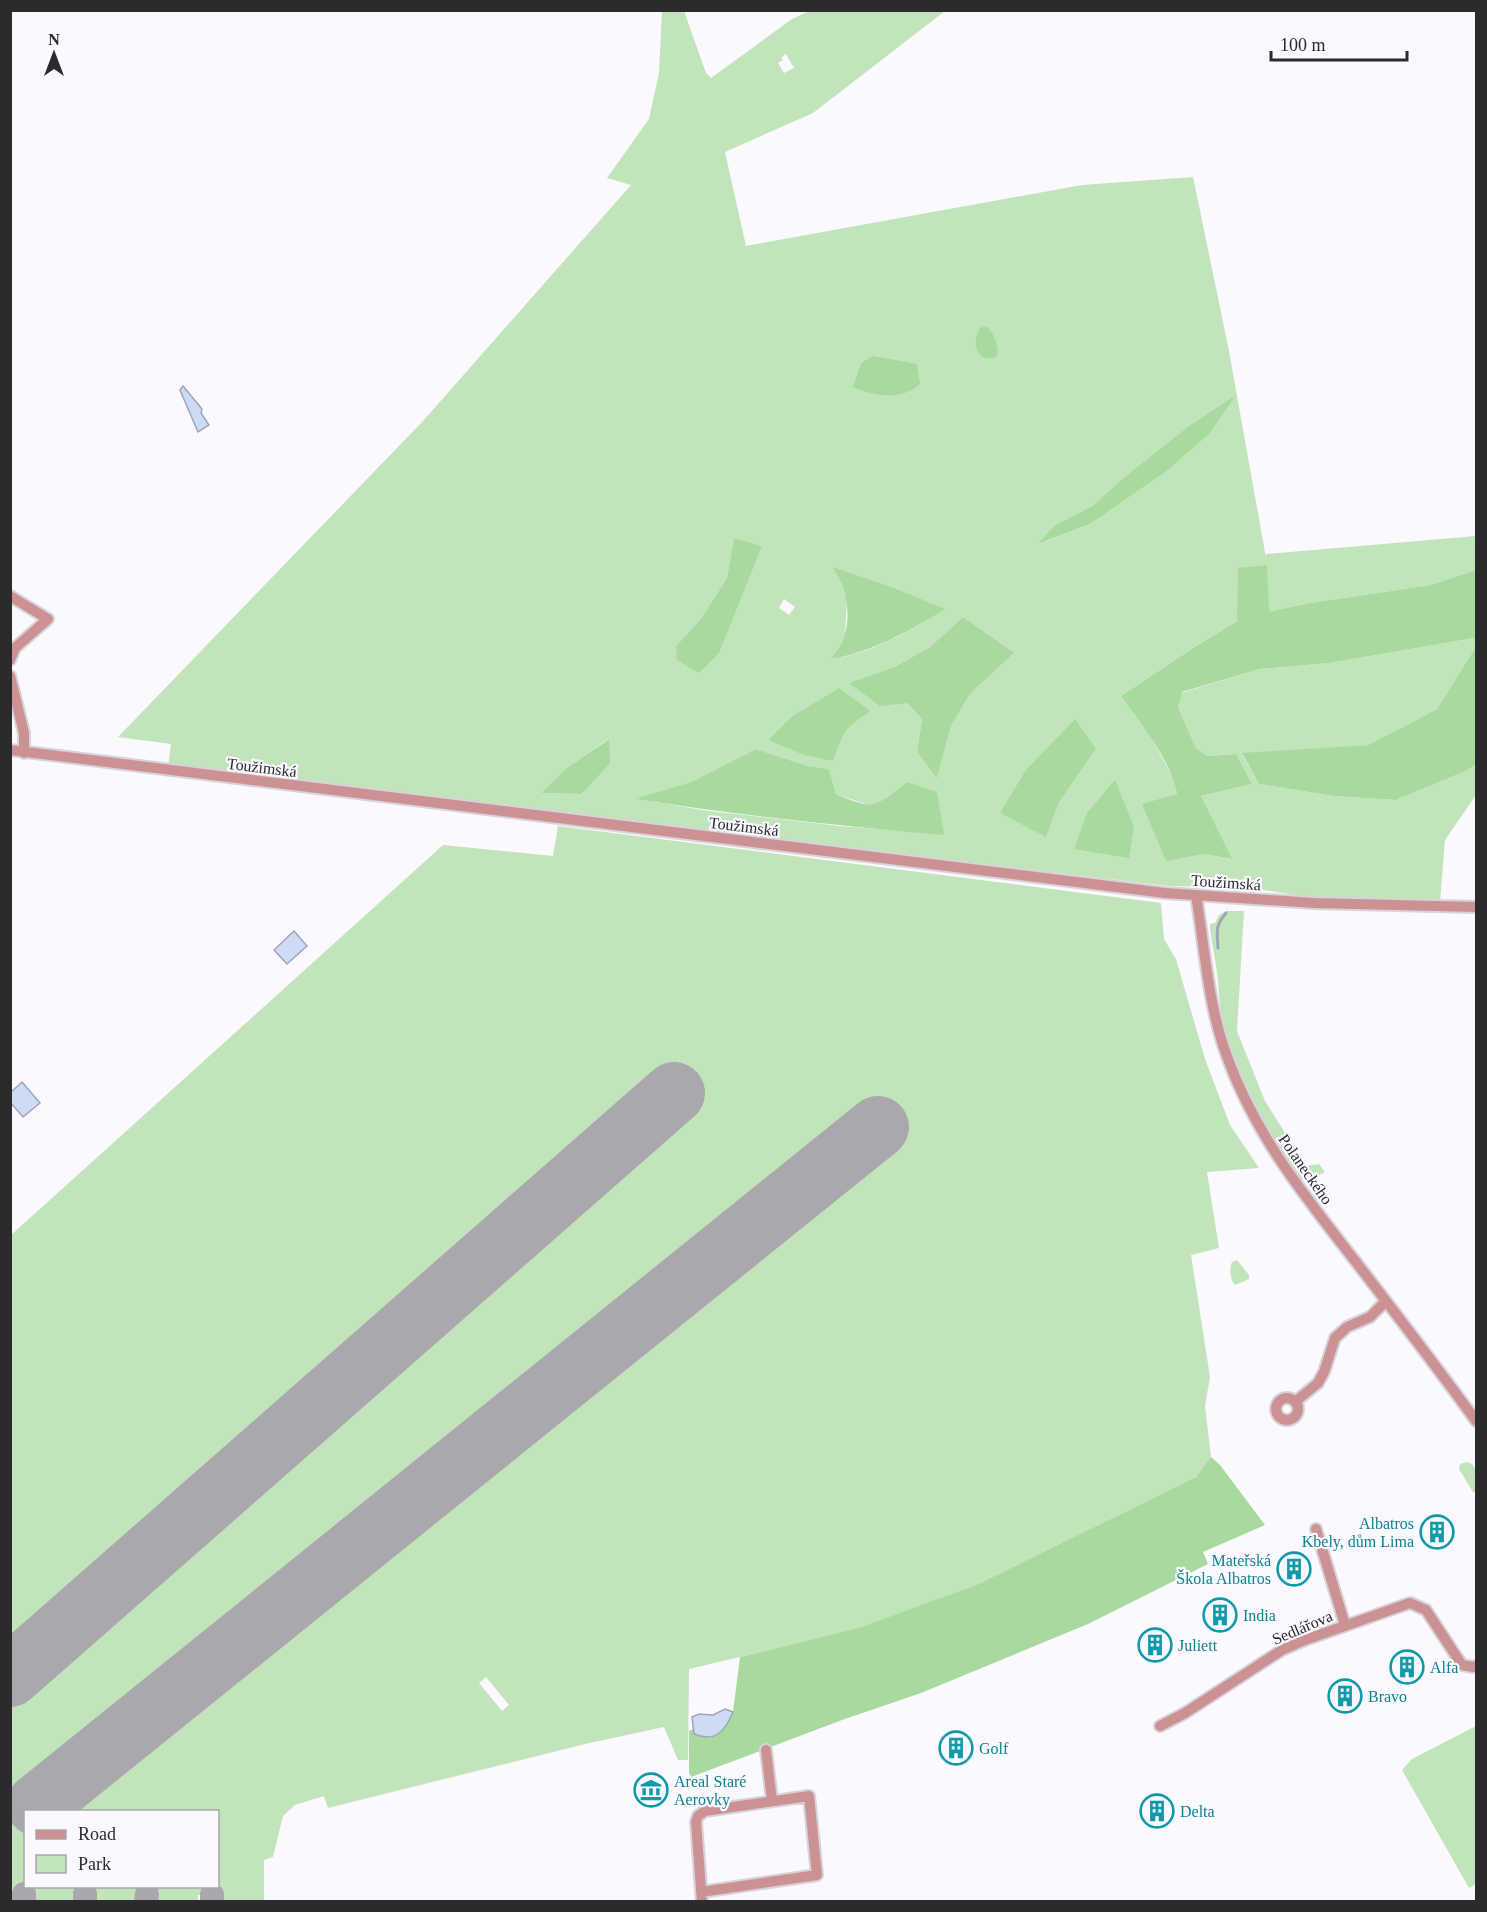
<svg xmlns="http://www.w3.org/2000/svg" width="1487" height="1912" viewBox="0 0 1487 1912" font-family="Georgia,serif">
<rect width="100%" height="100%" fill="#fbf8ff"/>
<path fill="#c2e4ba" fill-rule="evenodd" d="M662 11H684L706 73 711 78 792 19 809 11H945L813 113 725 152 746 246 1082 185 1193 177 1229 351 1266 558V554L1476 536V570L1431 585 1310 603 1237 621 1193 648 1121 696 1143 723 1175 781 1177 794 1203 854 1231 859 1201 796 1252 784 1236 754 1207 756 1196 748 1178 707 1181 693 1260 669 1330 663 1474 638 1475 648 1437 709 1368 745 1242 754 1259 784 1333 796 1396 800 1468 770 1476 764V795L1445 840 1440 902 1315 898 1244 887 1169 886 168 767 171 744 118 737 423 421 631 185 607 178 649 119 659 73ZM786 54 794 68 784 73 778 63 783 60 781 58ZM1235 396 1211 432 1090 524 1039 544 1055 525 1094 505ZM734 539 762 546 738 601 676 646 700 620 727 578ZM833 568 895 588 944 609C913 630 869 654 832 659L845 636 847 601 839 577ZM784 599 795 607 789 615 779 608ZM963 617 1013 654 970 694 951 726 937 777 917 752 922 719 907 703 849 683 896 666 930 647ZM839 689 871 711C844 729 844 731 833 760L768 740 791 717ZM608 739 583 794 541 793 568 767ZM756 749 808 766 829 769 836 794 871 806 879 803 907 782 944 834 840 826 709 811 637 799 691 782ZM1096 749 1058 804 1010 817 1000 813Z
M558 826 1161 903 1164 939 1176 959 1205 1059 1230 1125 1259 1168 1207 1172 1219 1248 1191 1255 1210 1377 1205 1406 1211 1457 1196 1477 976 1585 858 1629 689 1669 688 1760H678L664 1727 585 1744 328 1808 324 1796 295 1805 283 1816 273 1857 264 1860V1901H204L203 1895H198V1902L11 1901 10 1236 443 845 553 856ZM486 1677 509 1705 502 1711 479 1683ZM26 1812H218V1886H26Z
M1226 911H1244L1237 1031 1265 1101 1306 1166 1319 1164 1325 1172 1307 1181 1301 1179C1266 1132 1233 1077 1222 1018 1219 1003 1219 987 1217 972 1215 958 1212 944 1210 930V924L1215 923 1219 915Z
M1237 1260 1249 1275V1279L1235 1285C1230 1280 1229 1268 1232 1262Z
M1467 1462 1472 1464 1476 1470V1492H1473L1459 1469 1460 1464Z
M1476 1726V1884L1469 1888 1402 1770 1412 1759Z"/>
<path fill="#a8d99d" d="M986 326C995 335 997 342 998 354L994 358H984C973 349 974 340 980 328Z
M873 356 917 364 920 384C901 401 875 396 853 387L861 363Z
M1236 395 1211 432 1169 469 1090 524 1038 544 1055 525 1094 505 1125 477 1188 427Z
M734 538 762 546 719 653 699 673 677 660 676 646 700 620 727 578Z
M1267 565 1269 612 1310 603 1431 585 1476 570V764L1468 770 1396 800 1333 796 1259 784 1242 753 1368 745 1437 709 1475 648 1474 638 1330 663 1260 669 1182 692 1178 707 1196 748 1207 756 1236 754 1252 784 1201 796 1232 859 1203 854 1166 861 1142 804 1177 794C1173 765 1139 719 1121 696L1193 648 1237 621 1238 568Z
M832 567 895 588 945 609C912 630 870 653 831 659 835 652 843 643 845 634 851 611 846 586 832 567Z
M963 617 1014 653 970 694 951 726 937 778 917 752 922 719 907 703 880 706 849 683 896 666 930 647Z
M839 688 871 711C844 729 844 731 833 761L804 755 768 740 791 717Z
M1075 719 1096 749 1058 804 1046 837 1000 813 1026 770Z
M609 739 610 763 582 794 541 793 568 767Z
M756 749 808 766 829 769 836 794C876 811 874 807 907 782L937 792 944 835C841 826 738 815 635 799L691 782Z
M1115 780 1134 827 1129 858 1074 849 1087 813Z
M1211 1457 1220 1465 1265 1525 1203 1552 1208 1564 1088 1624 921 1693 842 1720 691 1777 689 1773V1731L693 1729 695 1735 710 1738 728 1722 733 1712 740 1657 859 1628 976 1585 1196 1477Z"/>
<path fill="#cedbf4" stroke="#9da6b8" stroke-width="1.5" d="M183 386 202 409 201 413 209 425 198 432 180 390Z
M294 931 307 946 287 964 274 950Z
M22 1082 40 1103 23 1117 10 1102 11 1092Z
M725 1709 733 1712C725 1731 716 1743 694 1734L692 1717 699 1714 713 1715Z"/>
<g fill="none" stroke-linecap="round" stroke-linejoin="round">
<path stroke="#9da6b8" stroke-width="3" d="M1218 948C1217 931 1215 926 1226 913"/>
<path stroke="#aaa8ae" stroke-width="24" d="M24 1902V1894
M85 1902V1894
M146 1902 147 1894
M212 1902V1895"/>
<path stroke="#aaa8ae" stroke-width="62" d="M10 1676 674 1093
M37 1805 878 1127"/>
<g stroke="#d6d3d9" stroke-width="14">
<path id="minor" d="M10 596 48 619 15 648 10 660
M10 676 24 733V753
M10 750 1165 893 1314 903 1476 907
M1196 895C1205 950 1208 1007 1228 1059 1256 1136 1306 1198 1356 1262 1396 1314 1437 1367 1476 1421
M1276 1409a11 11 0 1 1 22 0a11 11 0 1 1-22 0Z
M1295 1402 1318 1383 1324 1372 1335 1338 1347 1327 1370 1317 1386 1301
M1316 1529 1345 1625
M1160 1726 1185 1713 1282 1650 1305 1640 1410 1603 1426 1610 1462 1665 1473 1667 1476 1666
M766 1750 772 1801
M701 1892 817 1875 809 1796 705 1811 698 1816 696 1822 702 1902"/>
</g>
<use href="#minor" stroke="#cc9293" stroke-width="10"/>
</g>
<defs>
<g id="building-ring" transform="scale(1.725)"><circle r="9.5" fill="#fbf8ff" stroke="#0f9aa8" stroke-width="1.5"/><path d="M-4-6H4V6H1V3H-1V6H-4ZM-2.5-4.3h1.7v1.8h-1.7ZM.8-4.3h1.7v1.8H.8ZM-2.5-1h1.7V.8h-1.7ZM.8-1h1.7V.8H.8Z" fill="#0f9aa8"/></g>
<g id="museum-ring" transform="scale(1.725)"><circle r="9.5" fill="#fbf8ff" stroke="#0f9aa8" stroke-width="1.5"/><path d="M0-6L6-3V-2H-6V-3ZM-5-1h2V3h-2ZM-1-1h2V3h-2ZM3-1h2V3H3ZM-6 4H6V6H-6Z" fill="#0f9aa8"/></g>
</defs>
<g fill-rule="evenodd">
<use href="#building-ring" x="1437" y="1532"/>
<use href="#building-ring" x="1294" y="1569"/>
<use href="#building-ring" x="1220" y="1615"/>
<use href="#building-ring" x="1155" y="1645"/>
<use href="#building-ring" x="1407" y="1667"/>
<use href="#building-ring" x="1345" y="1696"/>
<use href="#building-ring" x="956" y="1748"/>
<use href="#museum-ring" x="651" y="1790"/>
<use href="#building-ring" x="1157" y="1811"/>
</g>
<g text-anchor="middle" stroke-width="4.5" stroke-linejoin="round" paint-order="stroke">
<g font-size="16" fill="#2b2a2d" stroke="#fbf8ff">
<text transform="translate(262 767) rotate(7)" y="6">Toužimská</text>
<text transform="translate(744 826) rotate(7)" y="6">Toužimská</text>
<text transform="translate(1226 882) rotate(4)" y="6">Toužimská</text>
<text transform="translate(1306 1169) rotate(55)" y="6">Polaneckého</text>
<text transform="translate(1302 1627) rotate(-23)" y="6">Sedlářova</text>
</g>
<g font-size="16" fill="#0d838f" stroke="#fbf8ff" text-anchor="start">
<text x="1414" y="1529" text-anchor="end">Albatros<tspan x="1414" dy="18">Kbely, dům Lima</tspan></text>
<text x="1271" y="1566" text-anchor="end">Mateřská<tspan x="1271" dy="18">Škola Albatros</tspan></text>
<text x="1243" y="1621">India</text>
<text x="1178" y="1651">Juliett</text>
<text x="1430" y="1673">Alfa</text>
<text x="1368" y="1702">Bravo</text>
<text x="979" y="1754">Golf</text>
<text x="674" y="1787">Areal Staré<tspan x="674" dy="18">Aerovky</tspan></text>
<text x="1180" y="1817">Delta</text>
</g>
</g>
<rect width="1487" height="1912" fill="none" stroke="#2b2a2d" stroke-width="24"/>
<rect x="24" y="1810" width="195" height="78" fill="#fbf8ff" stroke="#a8a6ab" stroke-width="1.5"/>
<rect x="36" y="1830" width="30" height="9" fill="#cc9293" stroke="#a8a6ab" stroke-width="1.5"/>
<text x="78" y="1840" font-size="18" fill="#2b2a2d">Road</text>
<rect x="36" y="1855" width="30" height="18" fill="#c2e4ba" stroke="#a8a6ab" stroke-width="1.5"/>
<text x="78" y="1870" font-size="18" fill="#2b2a2d">Park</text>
<g transform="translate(54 54)" stroke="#fbf8ff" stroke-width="4.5" paint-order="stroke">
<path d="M0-4.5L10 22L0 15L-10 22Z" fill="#2b2a2d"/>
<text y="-9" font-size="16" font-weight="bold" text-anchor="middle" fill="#2b2a2d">N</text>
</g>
<path d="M1271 51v9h136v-9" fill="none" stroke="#2b2a2d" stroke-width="3"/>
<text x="1280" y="51" font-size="18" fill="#2b2a2d" stroke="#fbf8ff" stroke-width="4.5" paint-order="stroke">100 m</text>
</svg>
